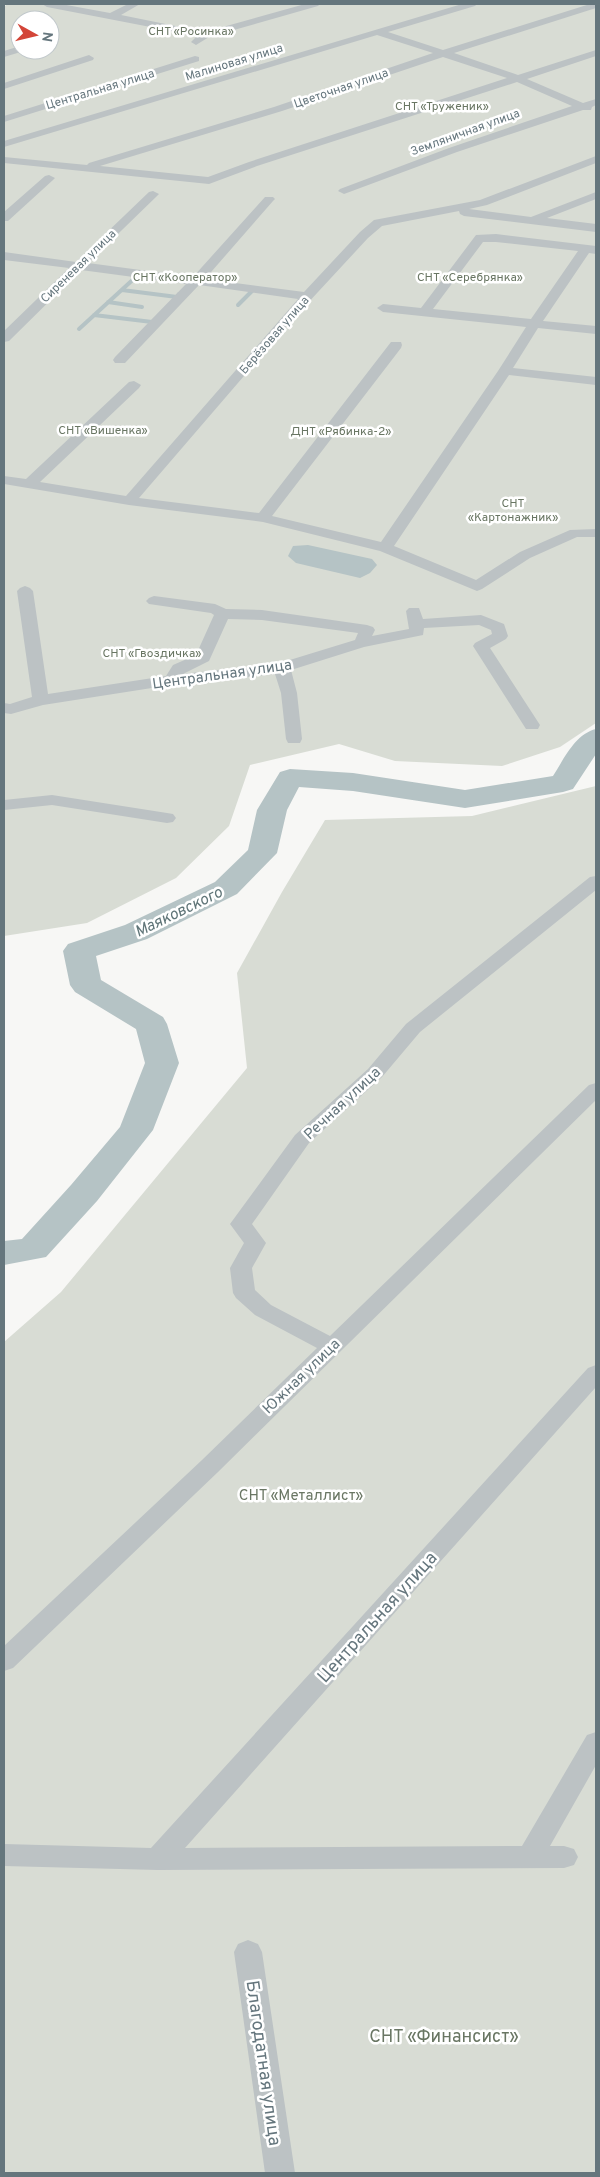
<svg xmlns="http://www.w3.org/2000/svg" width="600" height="2177" viewBox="0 0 600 2177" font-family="Overpass,sans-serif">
<rect width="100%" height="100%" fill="#f7f7f5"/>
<path fill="#d8dcd4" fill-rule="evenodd" d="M7 4H596V723L560 747 502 766 395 761 339 744 250 765 229 826 176 878 87 923 4 936V7ZM20 20H50V50H20Z
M596 786V2173H4V1342L61 1292 247 1068 237 973 282 892 325 820 472 816Z"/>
<path fill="#b5c3c5" d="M308 545 372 559 377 565 370 573 360 578 296 563 288 556 293 546Z"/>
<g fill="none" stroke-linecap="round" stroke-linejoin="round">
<path stroke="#b5c3c5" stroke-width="4" d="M122 290 177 297 179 294
M108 302 142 307
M238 305 253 290
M94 315 152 322
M79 329 138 275"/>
<path fill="#b5c3c5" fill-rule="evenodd" d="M596 729V754L573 789 563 792 465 808 353 791 299 787 287 810 277 853 237 894 147 939 96 956 101 980 163 1017 167 1024 179 1063 153 1130 97 1201 46 1257 4 1265V1241L22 1239 71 1185 120 1127 145 1063 136 1029 75 992 70 985 63 951 68 944 125 925 215 882 248 850 257 810 280 772 290 769 353 773 465 790 553 776C564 759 575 734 596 729Z"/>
<path fill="#bcc2c4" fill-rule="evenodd" d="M42 4H61L110 13 128 4H140L121 15 205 32 305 4H320L318 6 209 37 196 45 191 42 197 36 47 7Z
M462 4H477L475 6 388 32 443 50 590 4H596V8L454 53 518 75 596 50V56L527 79 583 103 596 99V105L592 107 591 110H583L457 152 344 194 338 191 340 189 449 148 572 106 517 82 257 166 209 184 4 163V157L87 165 89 163 274 107 433 53 377 35 4 147V141ZM443 57 507 78 249 162 208 177 100 166 282 111Z
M20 46V50L24 51 4 57V51Z
M89 55 94 58 93 60 4 89V83Z
M195 56 199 57V61L4 122V116Z
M596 156V163L487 205 469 209 531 217 596 192V199L547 218 596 224V232L464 216 460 214 459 211 382 226 368 238 293 319 139 498 259 513 391 342H401L402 345 401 348 272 516 381 542 498 371 526 327 383 312 377 308 383 304 421 308 476 235 496 234 596 246V254L589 253 543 321 596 326V334L538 328 513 368 596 377V385L509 375 394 546 476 580 520 552 570 530 596 529V537H577L530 558 482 589 477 591 380 551 263 522 129 505 4 484V476L26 479 129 382 134 381 141 385 139 388 40 482 126 496 298 299 199 285 125 363H115L113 360 115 357 186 284 81 270 9 341 4 342V331L69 268 4 260V252L76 262 149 192 153 191 159 194 157 196 88 263 193 277 265 197H273L275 199 273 201 205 279 304 292 360 232 374 220 480 200ZM483 242H496L578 251 531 319 433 309Z
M49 175 55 178 53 180 8 221H4V212L45 176Z
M25 586 30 588 33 591 48 694 166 676 173 665 196 655 214 615 211 613 149 604 146 601 149 598 154 596 215 604 226 609 262 610 367 625 373 627 375 630 372 636 409 629 406 611 409 608H419L423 619 481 615 504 624 508 636 506 639 490 648 540 725 538 729H526L473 646 475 643 492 634 491 630 479 625 424 628 423 635 364 647 291 670 297 693 302 739 300 743H288L286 739 281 693 275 674 171 685 43 705 11 714 4 713V703L10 704 32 697 17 591 20 588ZM228 619 262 620 358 633 355 640 280 663 183 674 209 661Z
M52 795 167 813 173 814 176 818 173 822 167 823 52 805 4 810V800Z
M596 876V890L420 1032 382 1077 309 1143 252 1224 266 1243 252 1268 255 1290 271 1305 330 1336 589 1085 596 1083V1100L218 1472 13 1668 4 1671V1646L202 1460 317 1348 255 1315 236 1298 233 1293 230 1268 244 1243 230 1224 295 1135 368 1069 406 1024 590 877Z
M596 1365V1387L185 1848 522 1846 587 1735 596 1732V1765L550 1846H564L574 1849 578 1857 574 1865 564 1868 158 1870 4 1866V1844L151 1848 588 1368Z
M248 1940 258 1944 262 1952 295 2173H265L234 1952 238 1944Z"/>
</g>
<g text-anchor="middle" stroke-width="5" stroke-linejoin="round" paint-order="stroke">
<g font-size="12" fill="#697663" stroke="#fff">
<text x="191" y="35">СНТ «Росинка»</text>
<text x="442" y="110">СНТ «Труженик»</text>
<text x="185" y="281">СНТ «Кооператор»</text>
<text x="470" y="281">СНТ «Серебрянка»</text>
<text x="103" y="434">СНТ «Вишенка»</text>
<text x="341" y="435">ДНТ «Рябинка-2»</text>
<text x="513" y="507">СНТ<tspan x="513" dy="14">«Картонажник»</tspan></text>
<text x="152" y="657">СНТ «Гвоздичка»</text>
</g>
<g font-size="12" fill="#65767d" stroke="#fff">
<text transform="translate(234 62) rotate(-17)" y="4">Малиновая улица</text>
<text transform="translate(341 88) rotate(-19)" y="4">Цветочная улица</text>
<text transform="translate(100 89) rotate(-17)" y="4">Центральная улица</text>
<text transform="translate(465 132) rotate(-20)" y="4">Земляничная улица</text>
<text transform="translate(78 266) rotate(-44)" y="4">Сиреневая улица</text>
<text transform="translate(274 335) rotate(-49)" y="4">Берёзовая улица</text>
</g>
<g font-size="15" fill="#65767d" stroke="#fff">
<text transform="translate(222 674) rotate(-8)" y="5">Центральная улица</text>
<text transform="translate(342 1103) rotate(-43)" y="5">Речная улица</text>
<text transform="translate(301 1376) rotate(-44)" y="5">Южная улица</text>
</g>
<g font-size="15" fill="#697663" stroke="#fff">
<text x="301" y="1500">СНТ «Металлист»</text>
</g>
<g font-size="16" font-style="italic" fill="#607578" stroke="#fff">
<text transform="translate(178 911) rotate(-26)" y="6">Маяковского</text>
</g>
<g font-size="18" fill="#65767d" stroke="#fff">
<text transform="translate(377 1617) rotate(-48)" y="6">Центральная улица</text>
<text transform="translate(264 2063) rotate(82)" y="6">Благодатная улица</text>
</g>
<g font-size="18" fill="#697663" stroke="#fff">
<text x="444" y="2042">СНТ «Финансист»</text>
</g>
</g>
<rect width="600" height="2177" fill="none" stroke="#65767d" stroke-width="10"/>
<g transform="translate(35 35) rotate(98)"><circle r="24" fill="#ffffff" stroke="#c1c8cb"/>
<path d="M0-4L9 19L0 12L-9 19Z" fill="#d34538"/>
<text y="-8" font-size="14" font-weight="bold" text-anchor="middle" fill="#65767d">N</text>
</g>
</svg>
